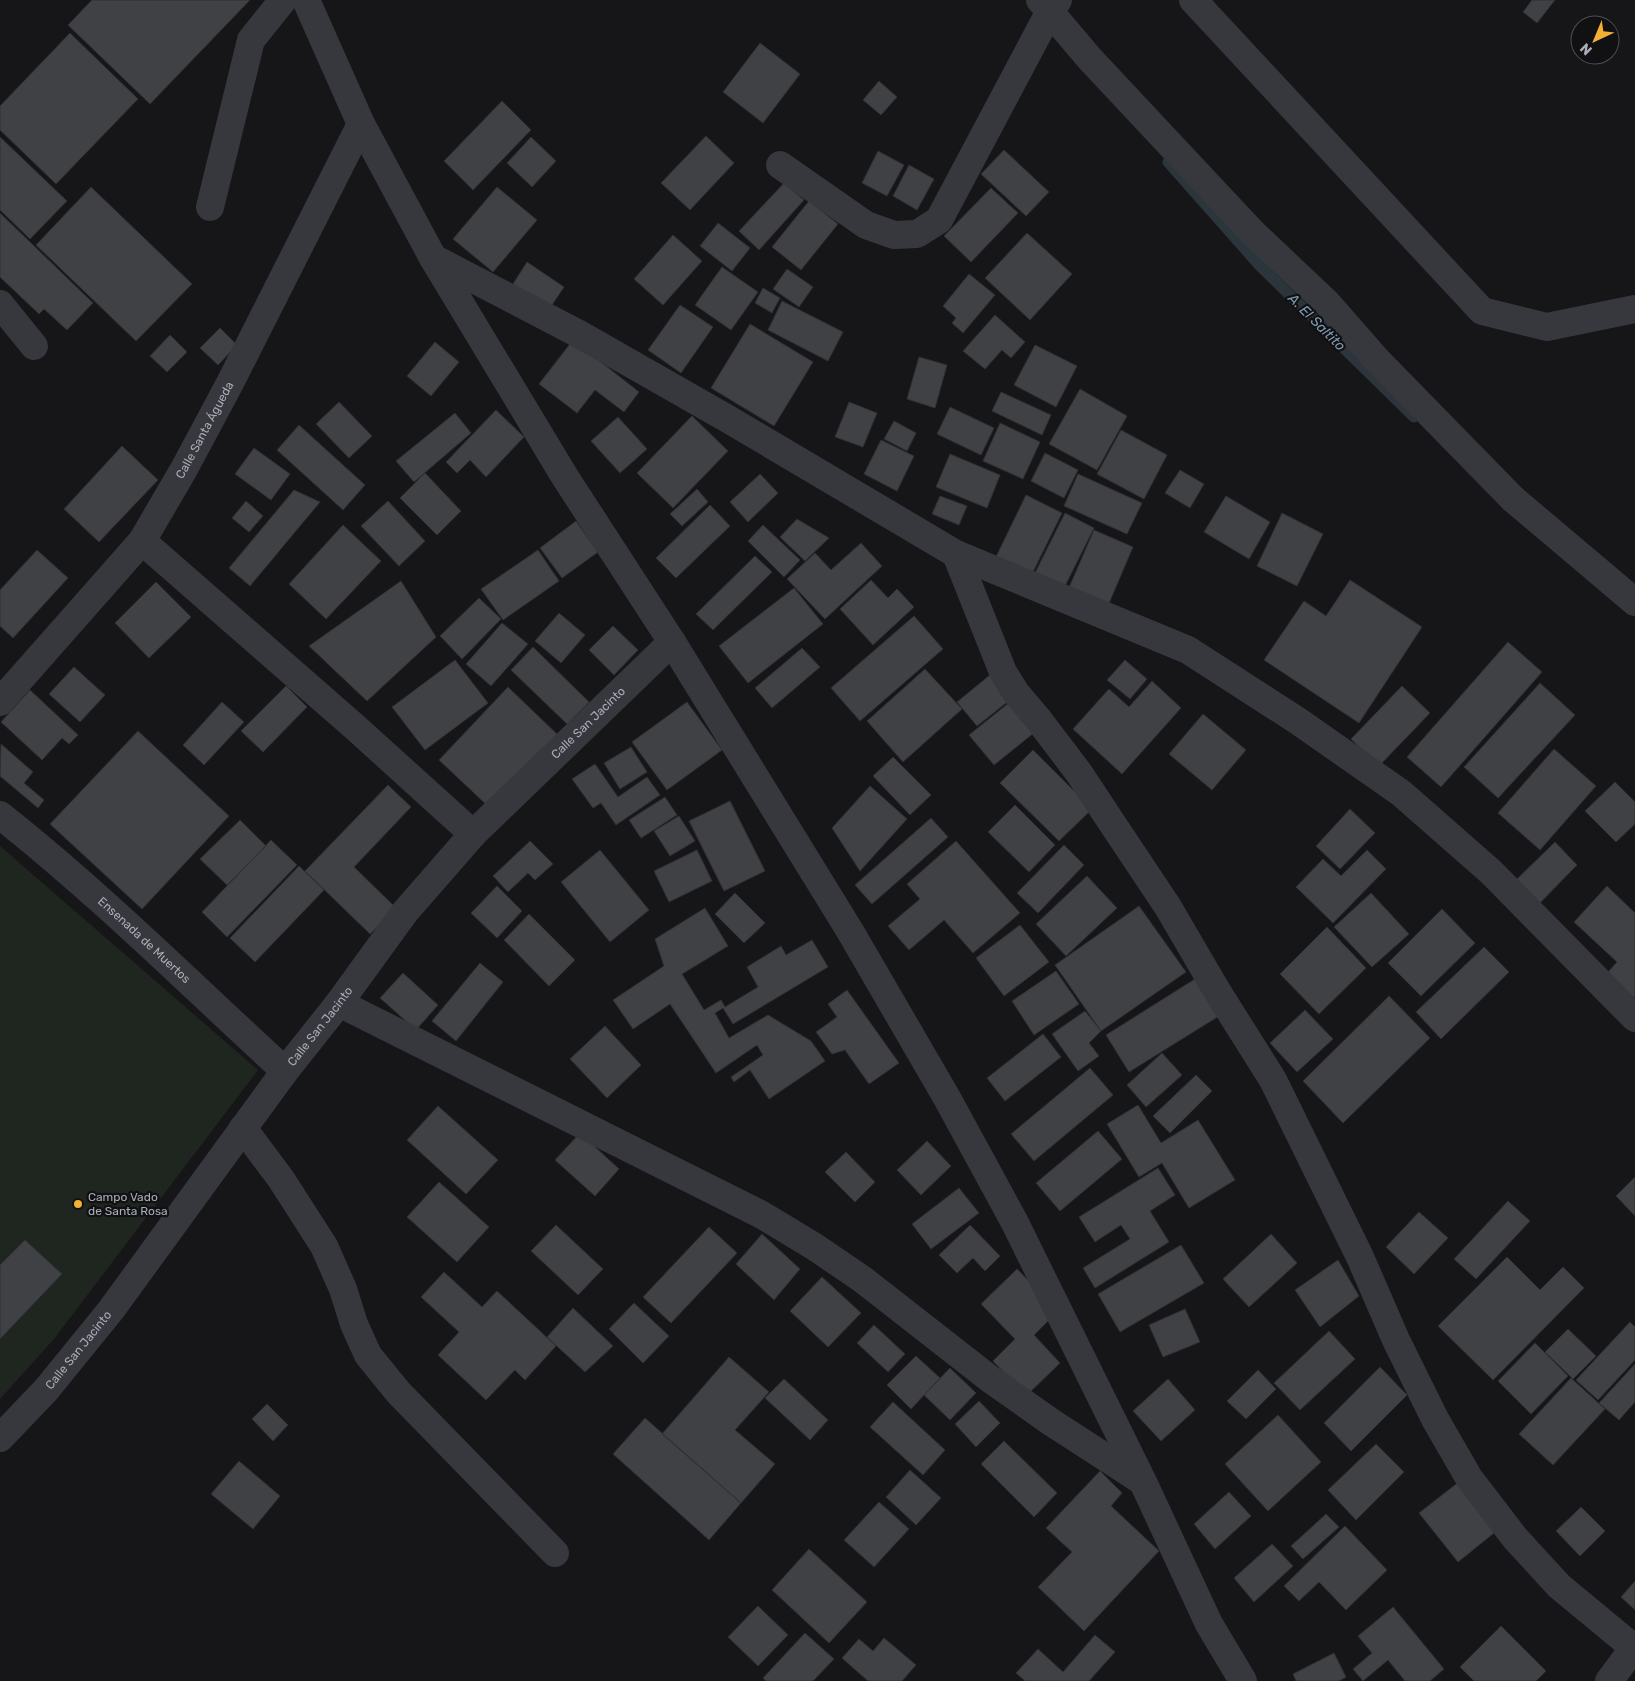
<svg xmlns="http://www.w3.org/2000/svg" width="1635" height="1681" viewBox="0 0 1635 1681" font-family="Rubik,sans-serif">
<rect width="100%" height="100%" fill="#161618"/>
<path fill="#1e261f" d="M0 846 258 1070 54 1339 0 1399Z"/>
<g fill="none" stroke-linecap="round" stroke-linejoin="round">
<path stroke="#2c353c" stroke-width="11" d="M1168 162 1259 265 1414 417"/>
</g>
<path fill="#404145" stroke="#303034" d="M92 0H250L150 104 68 25Z
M1532 0H1555L1537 23 1523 12Z
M70 33 138 99 56 184 0 130V106Z
M760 43 800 74 763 123 723 92Z
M879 81 897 97 881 115 863 100Z
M502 101 531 130 473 190 444 161Z
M706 136 734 163 690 210 661 183Z
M0 137 67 201 30 239 0 210Z
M531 137 556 161 532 187 507 163Z
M1004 150 1049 192 1026 216 981 174Z
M878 151 904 165 887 196 862 183Z
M909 165 934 179 917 210 893 196Z
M784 183 804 200 759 250 739 231Z
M91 187 192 284 136 341 36 245Z
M497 187 537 220 493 272 453 239Z
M991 188 1018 213 971 262 944 236Z
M809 201 838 224 801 270 772 247Z
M0 213 93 303 67 330 44 309 39 314 0 277Z
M718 223 750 248 732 271 700 246Z
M1027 233 1072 274 1030 320 985 278Z
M673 235 702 261 663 305 634 279Z
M527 262 564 287 550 308 513 284Z
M722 267 758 292 731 330 695 305Z
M787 269 813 287 799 307 773 289Z
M969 274 995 295 963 333 952 323 956 318 943 306Z
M763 288 780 298 772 313 755 303Z
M782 301 843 332 828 361 768 330Z
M680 305 713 327 681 373 648 350Z
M995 315 1025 342 1011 358 1002 350 985 369 963 351Z
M750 324 813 362 774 426 711 388Z
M220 328 237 345 218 365 200 348Z
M170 335 187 352 167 372 150 356Z
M573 340 639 392 624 412 595 390 577 413 539 384Z
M435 342 459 362 431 396 407 376Z
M1035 345 1077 366 1056 407 1014 385Z
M919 357 947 365 935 408 907 399Z
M1080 389 1127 416 1097 470 1049 444Z
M1001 392 1051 415 1042 435 992 411Z
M339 402 372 436 349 458 316 424Z
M849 402 877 413 863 447 835 437Z
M950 407 994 428 981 455 937 434Z
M496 410 524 437 486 477 470 460 457 473 446 462Z
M455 413 471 433 414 482 396 461Z
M692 416 728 451 673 508 637 473Z
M618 417 647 449 620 473 591 441Z
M894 421 916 433 907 451 884 439Z
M1000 423 1040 442 1023 479 983 461Z
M299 425 365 485 343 510 277 450Z
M1121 430 1167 455 1144 499 1097 474Z
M881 440 914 456 897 491 864 474Z
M122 446 158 480 99 542 64 509Z
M254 448 290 474 271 500 235 474Z
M1045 453 1078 470 1064 498 1031 481Z
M950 454 1000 475 987 508 936 487Z
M1180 470 1204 484 1190 508 1165 493Z
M425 473 461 511 437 535 400 498Z
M760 474 778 493 748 522 730 502Z
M1078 474 1142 503 1127 534 1064 506Z
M697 489 708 502 682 526 670 514Z
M294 490 320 502 250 586 229 568Z
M1026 495 1062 513 1030 578 994 561Z
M940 496 967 506 959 525 932 514Z
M1226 496 1270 522 1249 559 1204 532Z
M246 501 263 516 249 532 232 518Z
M388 501 425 541 399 566 361 526Z
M710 505 730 526 676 578 656 558Z
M1065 513 1094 528 1062 592 1033 577Z
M1282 513 1323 534 1297 586 1257 566Z
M797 519 829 538 805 561 780 537Z
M576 521 598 552 562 578 540 548Z
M343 525 381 561 326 619 289 584Z
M763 525 800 560 784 577 748 541Z
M1094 530 1133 547 1107 608 1068 590Z
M861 543 882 566 825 619 787 579 815 553 831 570Z
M37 550 68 578 13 638 0 626V590Z
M538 550 559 581 503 620 481 589Z
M755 556 772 572 713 630 696 614Z
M871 580 888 598 897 589 914 607 873 645 840 609Z
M1350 580 1422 627 1359 723 1264 660 1304 601 1326 616Z
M401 581 436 637 367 701 309 646Z
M156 582 191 617 149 658 115 623Z
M794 588 823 624 748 683 719 646Z
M479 598 501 619 462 659 440 636Z
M559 613 585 635 561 663 535 641Z
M914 616 943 649 860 721 831 688Z
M502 623 528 644 491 686 466 664Z
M613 626 638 650 614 675 589 650Z
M1508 642 1542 672 1441 787 1407 757Z
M533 647 589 702 567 724 511 670Z
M802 648 820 667 772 708 755 688Z
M455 660 488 703 425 750 392 707Z
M1125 660 1147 679 1130 699 1107 680Z
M74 667 105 695 80 722 49 694Z
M925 669 962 709 903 762 867 721Z
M990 675 1011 699 977 726 957 702Z
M1152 681 1181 708 1122 774 1073 729 1109 689 1129 707Z
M1540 683 1575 715 1498 798 1464 767Z
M286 686 307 707 263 752 241 731Z
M1402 686 1430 713 1379 766 1351 739Z
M508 687 560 737 491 809 439 760Z
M30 690 78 735 69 744 62 738 42 760 1 722Z
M222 702 244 722 204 765 183 745Z
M687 702 722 750 667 790 632 742Z
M1010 702 1035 732 994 765 969 735Z
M1203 714 1246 750 1212 790 1169 754Z
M138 731 229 816 142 909 50 824Z
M1 744 33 772 24 783 44 800 38 808 0 776Z
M631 747 647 772 620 789 604 763Z
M1554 749 1596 786 1540 850 1498 813Z
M1033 750 1092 809 1059 841 1000 783Z
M893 757 931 795 910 815 873 776Z
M595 764 618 797 647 777 660 795 616 825 601 803 593 808 572 779Z
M1615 782 1635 802V824L1616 842 1585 811Z
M388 785 411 807 354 867 396 908 370 934 305 871Z
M870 786 907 819 860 871 832 828Z
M665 797 677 815 641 838 629 820Z
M730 801 765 871 724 891 689 821Z
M1015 805 1055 845 1029 872 988 832Z
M1350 809 1375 833 1340 869 1316 846Z
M679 816 695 841 670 856 654 831Z
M931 818 948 837 872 904 855 885Z
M240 820 266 846 227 885 200 859Z
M271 840 297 865 227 937 202 912Z
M530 841 553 864 535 880 528 873 508 892 493 876Z
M956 841 1020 913 973 953 944 920 909 950 888 926 920 899 907 884Z
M1555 842 1577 865 1535 908 1512 884Z
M1064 845 1084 865 1038 913 1017 893Z
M600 850 649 910 610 942 561 882Z
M697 850 712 881 669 902 654 871Z
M1367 850 1386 869 1333 923 1296 887 1323 859 1341 876Z
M299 866 324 890 255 962 230 938Z
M1087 876 1117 908 1066 956 1036 924Z
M497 886 522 911 497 938 471 913Z
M1607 886 1635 913V996L1628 1003 1602 979 1617 962 1574 922Z
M735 893 765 923 744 943 715 914Z
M1371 893 1409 934 1372 967 1334 927Z
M1139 906 1186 972 1101 1031 1055 965Z
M705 908 728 946 682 974 704 1010 721 1000 725 1007 758 987 747 967 781 946 786 955 812 940 828 967 733 1024 723 1008 715 1013 729 1038 768 1015 811 1041 825 1061 769 1099 750 1070 734 1082 731 1077 763 1055 757 1045 716 1073 670 1004 633 1029 613 1000 664 966 655 939Z
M1442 909 1475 943 1421 996 1388 963Z
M529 914 575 960 549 986 504 940Z
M1020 925 1049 962 1004 996 976 958Z
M1327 927 1366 968 1319 1014 1280 974Z
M1484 947 1509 972 1441 1039 1416 1012Z
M480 963 503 982 456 1041 432 1021Z
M1056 971 1079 1004 1034 1035 1012 1001Z
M403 973 438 1005 416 1030 380 998Z
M1195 979 1219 1016 1129 1072 1106 1035Z
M847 990 899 1063 869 1084 845 1050 832 1054 816 1032 837 1017 828 1004Z
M1389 996 1430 1038 1343 1123 1303 1081Z
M1305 1010 1333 1039 1297 1072 1270 1043Z
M1085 1011 1101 1031 1089 1043 1099 1056 1078 1071 1052 1034Z
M605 1026 641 1065 607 1098 570 1059Z
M1043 1034 1061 1057 1005 1101 987 1078Z
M1162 1053 1182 1075 1146 1107 1127 1085Z
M1090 1068 1113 1095 1034 1161 1011 1134Z
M1196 1075 1212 1091 1170 1133 1153 1116Z
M1138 1105 1161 1143 1198 1120 1235 1180 1189 1208 1162 1163 1139 1177 1107 1124Z
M438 1106 498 1160 466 1194 407 1140Z
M1098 1131 1122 1159 1060 1211 1036 1183Z
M580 1133 619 1169 595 1196 555 1160Z
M927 1141 951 1166 921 1195 897 1170Z
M846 1152 875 1182 855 1202 825 1172Z
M1158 1168 1175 1195 1150 1211 1169 1242 1095 1288 1083 1268 1130 1239 1121 1225 1095 1242 1079 1217Z
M1635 1177V1216L1616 1196Z
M439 1182 489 1227 457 1262 407 1217Z
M959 1188 979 1213 931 1249 912 1224Z
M1508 1201 1530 1221 1476 1279 1454 1259Z
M1419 1212 1448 1238 1414 1274 1386 1247Z
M556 1225 603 1269 578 1295 531 1251Z
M970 1225 1000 1256 985 1271 973 1258 957 1273 939 1255Z
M709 1227 737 1253 671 1323 643 1297Z
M762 1234 800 1269 774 1300 736 1264Z
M1271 1234 1297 1263 1249 1307 1223 1279Z
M25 1240 62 1274 0 1339V1265Z
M1181 1245 1204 1283 1120 1332 1098 1294Z
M1507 1257 1540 1290 1563 1267 1584 1288 1493 1380 1438 1326Z
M1338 1260 1359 1296 1320 1327 1295 1290Z
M1017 1269 1058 1311 1034 1335 1060 1363 1026 1396 993 1361 1015 1339 981 1304Z
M444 1272 482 1307 497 1291 556 1346 525 1380 515 1370 486 1400 438 1355 459 1332 421 1297Z
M822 1277 861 1313 828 1347 790 1311Z
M634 1303 669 1336 643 1363 609 1329Z
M573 1308 613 1346 585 1372 547 1337Z
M1185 1309 1200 1342 1163 1357 1149 1325Z
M1630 1322 1635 1327V1360L1598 1400 1576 1380Z
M874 1325 905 1354 888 1372 857 1343Z
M1568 1329 1596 1356 1573 1379 1545 1352Z
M1329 1331 1355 1359 1300 1410 1274 1383Z
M1535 1343 1568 1376 1531 1414 1498 1381Z
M916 1356 940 1378 911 1409 887 1385Z
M729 1357 769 1392 735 1430 775 1464 741 1503 662 1434Z
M1635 1364V1402L1619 1420 1599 1403Z
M1380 1367 1407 1395 1351 1451 1324 1423Z
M950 1368 976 1393 950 1420 924 1395Z
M1258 1370 1276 1389 1246 1419 1227 1401Z
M1571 1378 1605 1409 1553 1465 1519 1434Z
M784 1379 828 1420 810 1440 765 1398Z
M1168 1379 1195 1410 1161 1441 1133 1411Z
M979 1401 1000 1423 976 1447 955 1424Z
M893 1402 945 1450 923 1475 870 1427Z
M267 1404 288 1425 273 1441 252 1419Z
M1278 1415 1321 1462 1268 1511 1225 1464Z
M645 1418 741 1503 709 1540 613 1454Z
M1004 1441 1057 1493 1034 1517 981 1464Z
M1376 1444 1404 1472 1356 1520 1328 1490Z
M239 1461 280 1496 253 1529 211 1494Z
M910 1470 941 1498 916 1525 886 1497Z
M1100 1471 1122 1493 1111 1506 1159 1551 1084 1631 1038 1587 1072 1552 1046 1528Z
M1460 1481 1499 1529 1458 1562 1419 1513Z
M1229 1492 1251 1516 1215 1549 1194 1524Z
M879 1502 909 1529 874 1567 844 1540Z
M1581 1507 1605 1531 1580 1556 1556 1531Z
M1326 1514 1339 1527 1303 1559 1291 1546Z
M1345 1526 1387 1570 1346 1610 1319 1582 1299 1601 1284 1586Z
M1272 1544 1293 1566 1254 1602 1234 1578Z
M809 1549 867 1602 829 1643 772 1590Z
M1635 1581V1610L1621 1597Z
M758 1606 788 1635 758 1666 728 1637Z
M1393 1607 1444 1669 1430 1681H1405L1388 1660 1363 1681 1353 1669 1372 1653 1358 1636Z
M1501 1626 1546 1671 1536 1681H1474L1460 1667Z
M805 1633 834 1659 813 1681H766L763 1678Z
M1095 1635 1115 1652 1089 1681H1024V1680L1016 1673 1038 1649 1063 1672Z
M884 1638 916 1665 902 1681H868L842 1658 859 1639 873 1651Z
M1334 1653 1346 1677 1339 1681H1296L1293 1674Z"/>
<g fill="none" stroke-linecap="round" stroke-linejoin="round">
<g stroke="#37383d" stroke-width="28">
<path d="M306 0 361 124 433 258 565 477 672 642 850 931 947 1098 1014 1221 1143 1482 1209 1624 1243 1681"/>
<path d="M1040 0 1090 59 1253 233 1327 303 1377 360 1513 499 1635 602"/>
<path d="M1193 0 1482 311 1547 327 1635 309"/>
<path d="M780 165 866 225 894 235 917 234 939 220 1050 11 1058 0"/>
<path d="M210 207 251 40 283 0"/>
<path d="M433 258 579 334 728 419 956 554 1188 650 1298 721 1401 793 1491 872 1635 1018"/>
<path d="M0 304 34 346"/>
<path d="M142 541 356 728 473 834"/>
<path d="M956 554 1003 672 1016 693 1038 719 1079 773 1106 814 1168 907 1217 991 1273 1080 1360 1257 1396 1340 1435 1419 1469 1478 1515 1538 1559 1586 1634 1648"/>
<path id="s1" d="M0 702 142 541 184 469 230 383 361 124"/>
<path id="s2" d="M0 815C100 894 191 985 285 1071"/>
<path d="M339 1003 762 1215 815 1247 862 1279 990 1379 1051 1422 1142 1481"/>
<path d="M243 1128 281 1179 324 1246 343 1289 354 1324 368 1355 398 1392 555 1553"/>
<path id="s3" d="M0 1438 46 1390 111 1310 285 1071 339 1003 405 912 473 834 672 642"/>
<path d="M1609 1681 1635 1646"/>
</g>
</g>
<circle fill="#f2b134" stroke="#111113" stroke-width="2" cx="78" cy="1204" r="5"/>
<g text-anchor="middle" stroke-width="4.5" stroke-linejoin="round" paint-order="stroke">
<g font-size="12" fill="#a8adb8" stroke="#111113">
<text dy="4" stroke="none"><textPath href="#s1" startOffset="342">Calle Santa Águeda</textPath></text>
<text dy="4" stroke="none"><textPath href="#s3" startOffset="928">Calle San Jacinto</textPath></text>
<text dy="4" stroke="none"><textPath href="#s2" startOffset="191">Ensenada de Muertos</textPath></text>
<text dy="4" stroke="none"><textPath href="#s3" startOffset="522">Calle San Jacinto</textPath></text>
<text dy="4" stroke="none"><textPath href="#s3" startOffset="118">Calle San Jacinto</textPath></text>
</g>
<g font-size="12" fill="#a8adb8" stroke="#111113" text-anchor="start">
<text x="88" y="1201">Campo Vado<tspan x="88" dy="14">de Santa Rosa</tspan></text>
</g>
<g font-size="14" font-style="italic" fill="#7f9bb3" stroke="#111113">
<text transform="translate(1317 322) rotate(45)" y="5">A. El Saltito</text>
</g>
</g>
<g transform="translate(1595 40) rotate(224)"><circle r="24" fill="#111113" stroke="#4d4f55"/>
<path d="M0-4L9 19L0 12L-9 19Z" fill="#f2b134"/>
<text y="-8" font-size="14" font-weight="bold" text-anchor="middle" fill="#a8adb8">N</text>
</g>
</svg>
